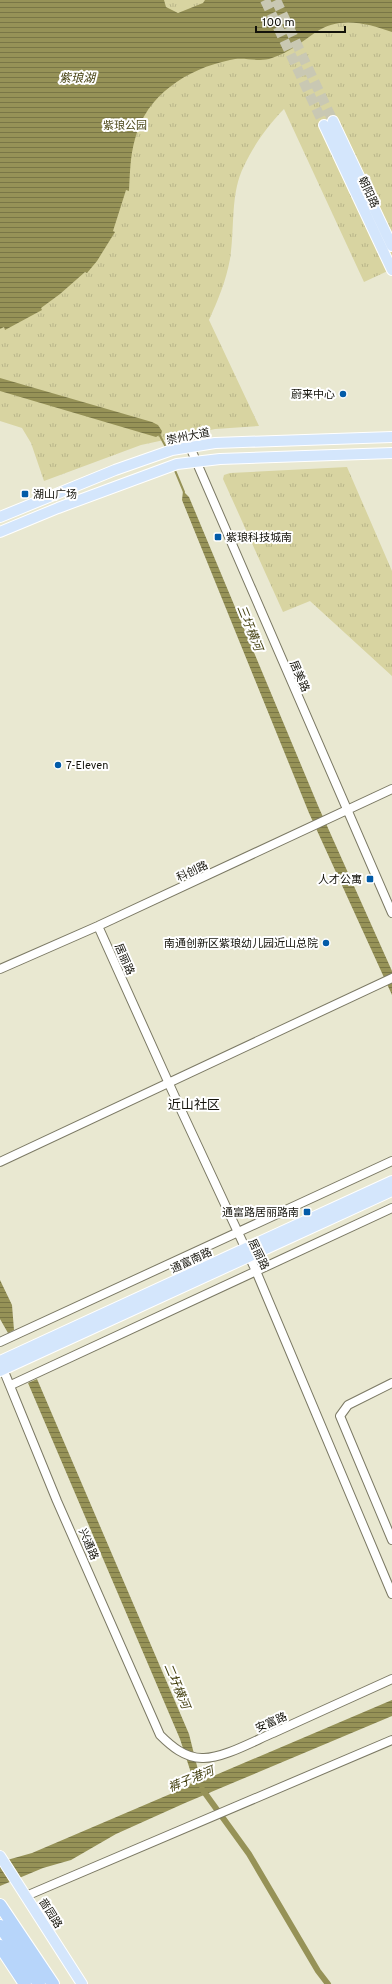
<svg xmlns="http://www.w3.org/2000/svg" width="392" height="1984" viewBox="0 0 392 1984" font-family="Overpass,'Noto Sans SC',sans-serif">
<defs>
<pattern id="park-tufts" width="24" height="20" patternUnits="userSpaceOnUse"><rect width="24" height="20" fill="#d8d4a1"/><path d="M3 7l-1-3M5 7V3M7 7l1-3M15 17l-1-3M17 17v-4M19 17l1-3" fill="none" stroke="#b8b589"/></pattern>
<pattern id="water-rules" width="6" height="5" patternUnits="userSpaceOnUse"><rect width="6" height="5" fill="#969257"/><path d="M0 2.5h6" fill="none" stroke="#797646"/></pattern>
</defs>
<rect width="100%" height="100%" fill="#e9e8d1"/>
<path fill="url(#park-tufts)" d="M0 0H392V269L364 282 284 109C269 124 253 146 244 166 230 193 235 229 230 259 226 281 218 300 209 320L259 426 215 429 141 445 44 481 31 443 22 428 0 421Z
M347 467 392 571V676L310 601 283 612 223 479 224 475 230 473Z"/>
<path fill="url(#water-rules)" d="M0 0H164L166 7 178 13 203 3 205 0H392V32C367 23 339 16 316 32 302 42 288 53 272 58 258 63 244 56 230 60 187 69 146 95 135 139 130 156 130 174 129 191L126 190 113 231 115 232 97 261 87 273 85 272 60 294 41 308 42 310 5 330 4 327 0 329Z
M0 378 152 422 158 425 162 431 161 434 156 437 0 391Z
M183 491 189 497 319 808 392 971V995L309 813 182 500Z
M0 1280 12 1305 14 1330 8 1333 0 1319Z
M37 1379 189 1734 198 1770 204 1780 392 1700V1716L185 1803 116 1834 71 1860 43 1868 0 1886V1862L32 1853 189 1786 193 1779 180 1739 28 1383Z"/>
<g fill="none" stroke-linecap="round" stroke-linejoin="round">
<path stroke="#969257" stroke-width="2" d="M159 434 167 449
M174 468 184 492"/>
<path stroke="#969257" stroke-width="6" d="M202 1789 249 1854 318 1971 328 1984"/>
<path stroke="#c9c8b3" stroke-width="10" stroke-dasharray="10 5" stroke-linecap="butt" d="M265 0 324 125
M276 0 333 121"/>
<g stroke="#7b7964" stroke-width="10">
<path id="minor" d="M190 447 392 913
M98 926 175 1097 256 1271 392 1594
M0 969 98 926 392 789
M0 1162 392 978
M0 1342 392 1161
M1 1364 57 1501 160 1735C171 1746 185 1758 202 1758 222 1759 254 1741 273 1733 313 1715 352 1697 392 1679
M392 1383 348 1405 340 1416 392 1540
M11 1385 392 1208
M26 1896 392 1740"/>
</g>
<g stroke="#fff" stroke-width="12">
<path id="major" d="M333 121 392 246
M324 125 392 270
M0 517 115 470 172 450 215 443 392 437
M0 532 58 508 177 464 220 459 392 453
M0 1361 392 1181
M0 1371 392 1191
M0 1856 82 1984"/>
</g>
<g stroke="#fff" stroke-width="14">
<path id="highway" d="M0 1905 53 1984
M0 1926 39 1984
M0 1946 25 1984"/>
</g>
<use href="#minor" stroke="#fff" stroke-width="8"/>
<use href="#major" stroke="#d4e6fc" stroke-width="10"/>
<use href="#highway" stroke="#b7d5fa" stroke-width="12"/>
</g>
<g fill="#025ba8" stroke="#fff" stroke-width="1.5">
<circle cx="343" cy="394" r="4"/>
<rect x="21" y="490" width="8" height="8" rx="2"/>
<rect x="214" y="533" width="8" height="8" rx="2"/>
<circle cx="58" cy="765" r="4"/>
<rect x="366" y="875" width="8" height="8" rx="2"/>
<circle cx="326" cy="943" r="4"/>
<rect x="303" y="1208" width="8" height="8" rx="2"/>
</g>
<g text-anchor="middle" stroke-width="4" stroke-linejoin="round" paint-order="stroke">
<g font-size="11" fill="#4e4a1c" stroke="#fff">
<text x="125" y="129">紫琅公园</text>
</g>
<g font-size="11" fill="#14130b" stroke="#fff">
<text transform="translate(369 192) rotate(65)" y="4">朝阳路</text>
<text transform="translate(188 436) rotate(-11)" y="4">崇州大道</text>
<text transform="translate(300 676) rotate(66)" y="4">居美路</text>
<text transform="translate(192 871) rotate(-25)" y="4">科创路</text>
<text transform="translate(125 959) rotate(66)" y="4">居丽路</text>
<text transform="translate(259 1254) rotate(64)" y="4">居丽路</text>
<text transform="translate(191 1260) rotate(-25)" y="4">通富南路</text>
<text transform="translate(89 1544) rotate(66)" y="4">兴通路</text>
<text transform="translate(271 1722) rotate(-24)" y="4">安富路</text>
<text transform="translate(51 1913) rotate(58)" y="4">啬园路</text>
</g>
<g font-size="11" fill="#14130b" stroke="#fff" text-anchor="end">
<text x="335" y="398">蔚来中心</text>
<text x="33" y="498" text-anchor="start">湖山广场</text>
<text x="226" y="541" text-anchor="start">紫琅科技城南</text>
<text x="66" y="769" text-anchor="start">7-Eleven</text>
<text x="362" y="883">人才公寓</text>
<text x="318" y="947">南通创新区紫琅幼儿园近山总院</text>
<text x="299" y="1216">通富路居丽路南</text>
</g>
<g font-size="12" font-style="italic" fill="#444010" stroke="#fff">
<text x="77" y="82">紫琅湖</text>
<text transform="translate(250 628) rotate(68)" y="4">三圩横河</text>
<text transform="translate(177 1686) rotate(67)" y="4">二圩横河</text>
<text transform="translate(191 1779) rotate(-22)" y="4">裤子港河</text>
</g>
<g font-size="13" fill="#14130b" stroke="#fff">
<text x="194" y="1109">近山社区</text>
</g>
</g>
<path d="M256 26v6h89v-6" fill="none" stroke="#14130b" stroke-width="2"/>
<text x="262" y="26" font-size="12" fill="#14130b" stroke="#ffffff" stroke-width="3" paint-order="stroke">100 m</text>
</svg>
